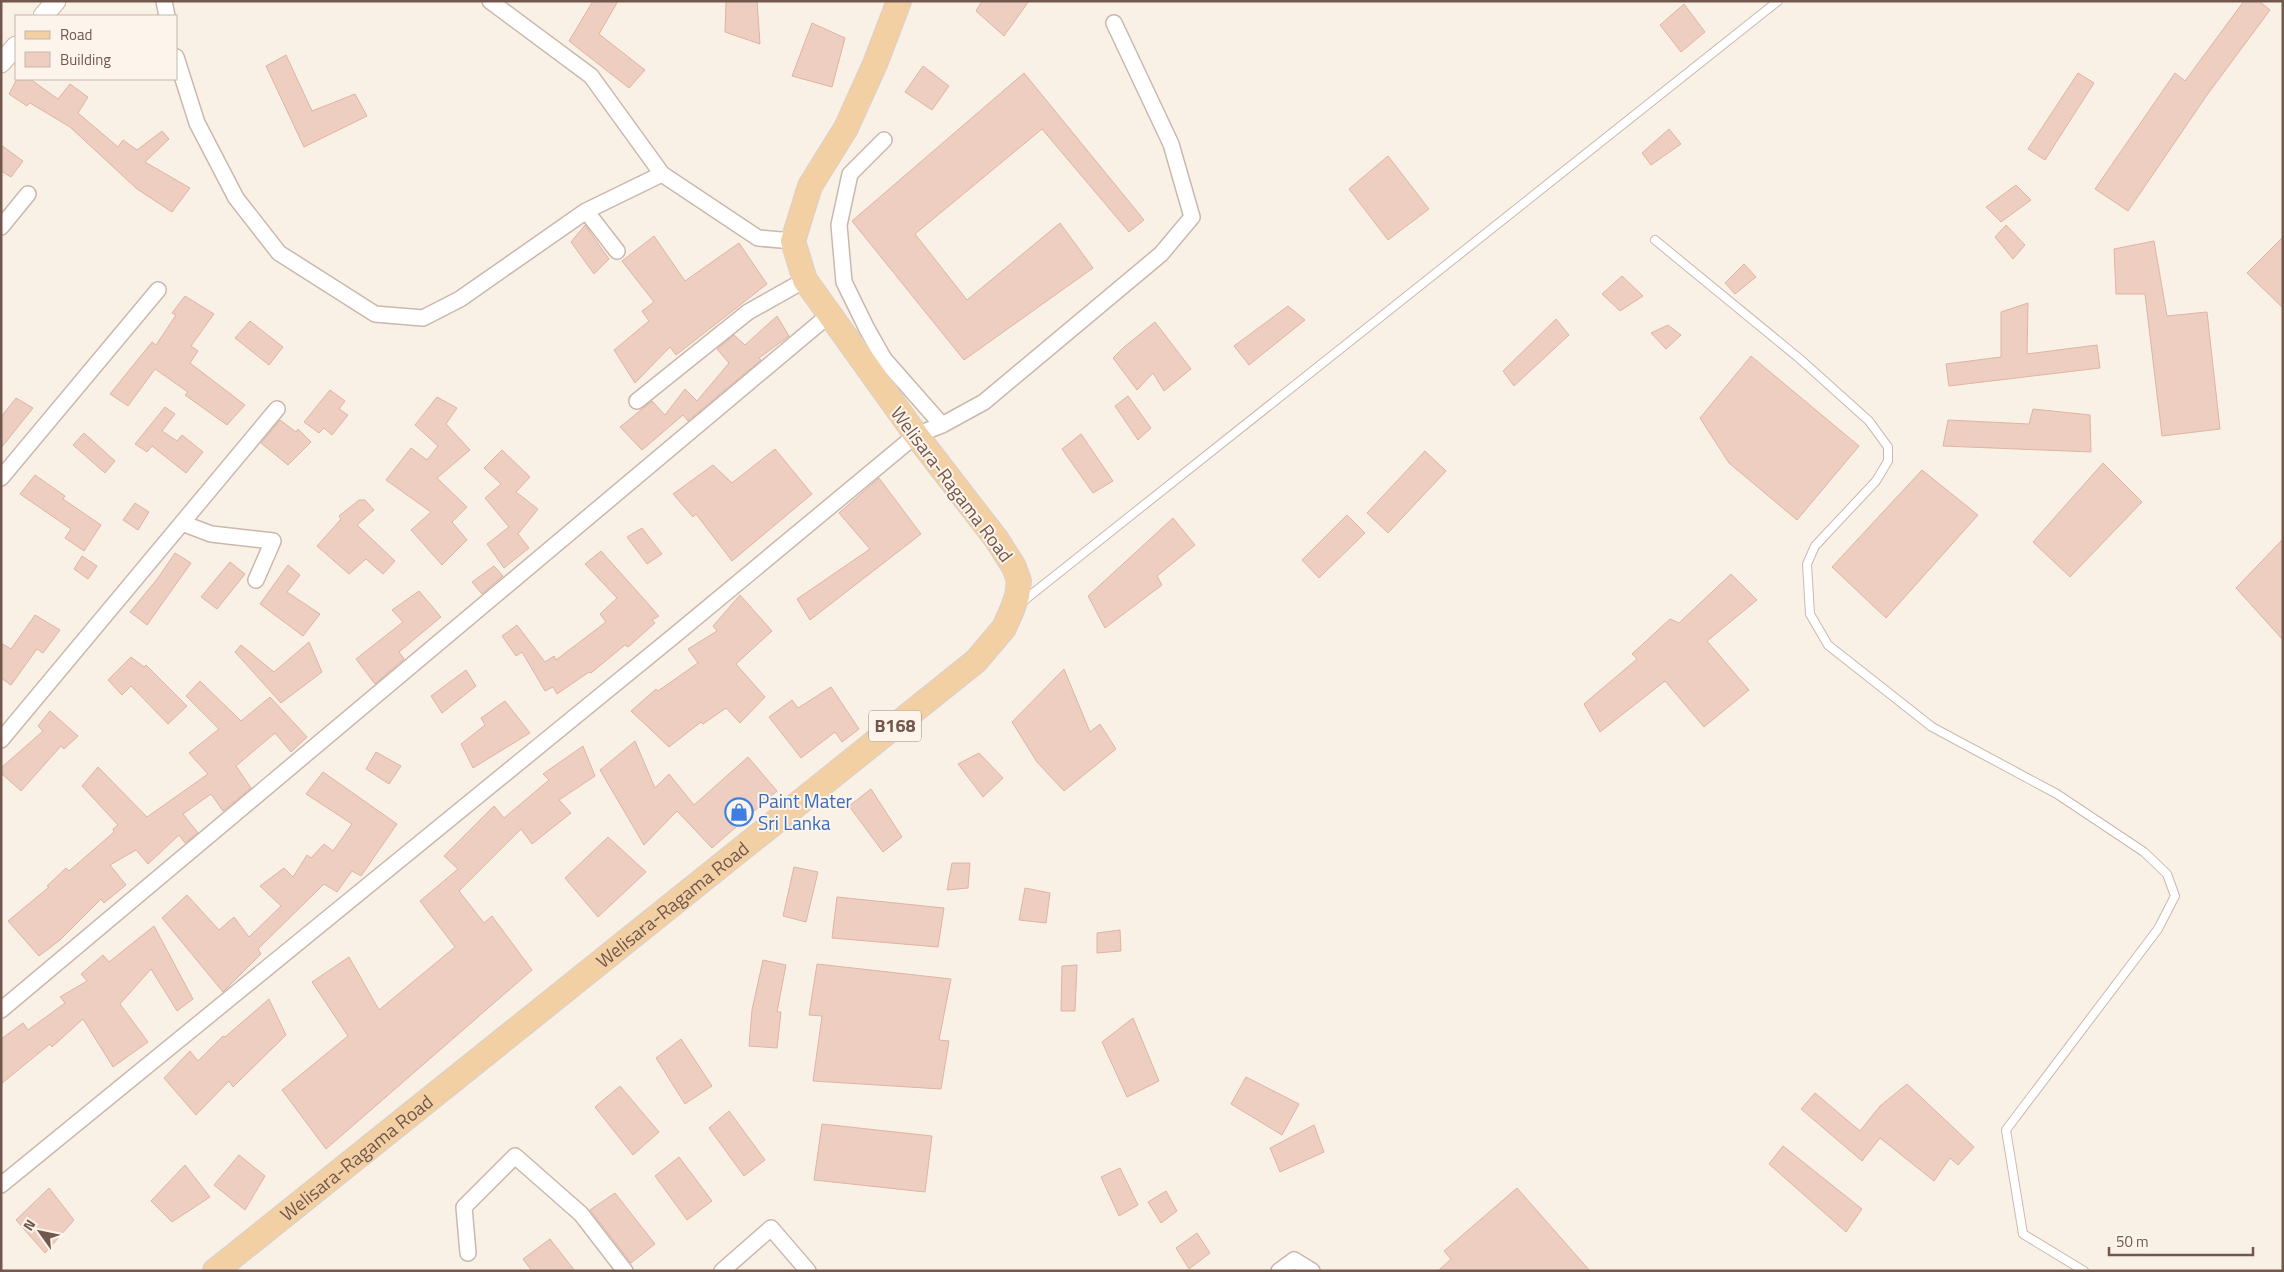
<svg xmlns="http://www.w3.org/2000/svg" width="2284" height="1272" viewBox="0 0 2284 1272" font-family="'Titillium Web',sans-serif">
<rect width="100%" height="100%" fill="#faf1e6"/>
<path fill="#edcec0" stroke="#dfb4a2" d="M593 1H618L599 34 645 70 629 88 569 41Z
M726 1H757L760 44 725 32Z
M982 1H1029L1004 36 976 11Z
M2244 1H2259L2270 10 2207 95 2128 211 2095 189 2175 73 2185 81Z
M1684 4 1705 32 1681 52 1660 25Z
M812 23 845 38 832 87 792 76Z
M286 55 312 111 355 94 367 116 304 147 266 66Z
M923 66 949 86 932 110 905 92Z
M1024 73 1144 220 1129 232 1042 129 915 234 967 300 1060 223 1093 268 964 360 852 221Z
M2078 73 2094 83 2045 160 2028 149Z
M17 79H30L58 99 70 84 88 97 78 113 118 147 123 140 137 150 162 131 169 139 145 162 190 188 172 212 137 189 70 127 30 103 27 106 9 94Z
M1669 129 1681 144 1651 165 1642 153Z
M1 145 23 161 11 177 1 171Z
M1388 156 1429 209 1388 240 1349 189Z
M2016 185 2031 200 2001 222 1986 207Z
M585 225 609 259 594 274 571 242Z
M2006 225 2025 245 2013 259 1995 237Z
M654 236 685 281 739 243 767 284 676 355 670 347 635 383 614 350 649 321 642 311 654 302 622 261Z
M2283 237V308L2247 273Z
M2154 241 2167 316 2207 312 2220 429 2162 436 2145 294H2116L2114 249Z
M1744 264 1756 277 1735 294 1725 283Z
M1622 276 1643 296 1620 311 1602 294Z
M185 296 214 314 191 346 198 351 190 363 245 405 227 425 185 395 188 392 155 369 128 406 110 394 152 342 156 345 176 315 172 313Z
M2028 303 2027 354 2097 345 2100 368 1949 386 1946 364 2001 357V312Z
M1288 306 1305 320 1249 365 1234 346Z
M777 316 789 336 759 358 761 360 688 421 683 415 642 450 620 427 652 401 665 415 685 389 697 401 729 363 717 349 734 335 745 345Z
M1556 319 1569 335 1514 386 1503 371Z
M250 321 283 347 269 365 235 338Z
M1155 322 1191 369 1164 391 1153 373 1137 390 1113 358 1124 347Z
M1668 325 1681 335 1666 349 1651 333Z
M1751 356 1859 446 1797 520 1729 463 1700 418Z
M330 390 345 401 339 409 348 415 332 435 324 428 319 433 304 422Z
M1128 396 1151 428 1138 440 1115 406Z
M437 397 457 408 446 424 470 450 437 478 467 507 452 522 467 540 442 565 411 530 431 512 386 480 411 448 427 460 438 446 415 425Z
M16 398 33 408 1 448V417Z
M165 407 175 414 162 431 177 441 182 435 203 452 186 473 152 446 147 452 135 444Z
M2033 409 2090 415 2091 452 1943 446 1948 420 2029 424Z
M280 420 296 432 298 429 311 442 288 465 261 443Z
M84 433 115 461 105 473 73 445Z
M1081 434 1113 481 1093 493 1062 449Z
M775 449 812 494 732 561 696 514 693 517 673 494 713 465 732 483Z
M502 450 530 477 516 492 538 509 518 534 529 548 504 568 487 544 509 527 485 498 501 484 484 468Z
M1425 451 1446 471 1388 533 1367 513Z
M2103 463 2142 502 2070 577 2033 542Z
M1922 470 1978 515 1886 618 1832 567Z
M35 475 65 496 63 499 101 525 84 551 65 538 71 529 20 494Z
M879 478 921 534 810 620 797 599 870 549 839 513Z
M359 500H365L374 510 357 525 395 561 383 574 366 559 349 574 317 546 341 519 339 516Z
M135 503 149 512 138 530 123 520Z
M1347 515 1365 533 1319 578 1302 560Z
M1173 518 1195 545 1157 576 1162 585 1105 628 1088 596Z
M642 528 662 554 647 564 627 537Z
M2283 539V640L2236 588Z
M601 551 659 616 652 620 655 623 628 647 625 645 591 673 589 672 557 694 553 687 545 691 522 652 516 656 502 636 517 625 545 662 554 656 556 660 606 622 600 614 617 598 585 564Z
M175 553 191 563 147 625 130 612 158 578Z
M82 556 97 566 88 579 74 569Z
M230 562 245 574 217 609 201 597Z
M288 565 300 575 287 592 320 614 303 636 260 604Z
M494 566 503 576 482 594 472 582Z
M1731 574 1757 600 1707 641 1749 690 1704 727 1665 681 1600 732 1584 704 1637 659 1632 654 1670 619 1679 623Z
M419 591 441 617 399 652 404 659 375 684 356 659 403 622 392 610Z
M740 595 772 631 736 664 765 697 740 723 726 708 703 724 701 722 669 747 631 711 656 689 658 691 698 663 688 649 717 631 713 626Z
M35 615 60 630 43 653 37 649 11 685 1 678V643L11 649Z
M309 642 322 672 281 703 235 652 241 645 274 672Z
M131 657 144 667 146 665 187 706 168 724 131 686 122 695 108 680Z
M1064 669 1090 732 1100 724 1116 749 1064 791 1037 762 1012 722Z
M466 670 476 686 442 713 431 696Z
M200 681 241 721 270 697 307 737 291 752 275 733 236 766 251 788 223 811 211 794 183 814 198 833 185 843 179 835 148 864 136 850 110 865 126 885 104 903 101 899 60 940 39 956 8 921 49 887 47 886 66 868 69 871 114 832 113 829 118 825 82 786 98 767 147 817 208 774 189 753 219 729 186 696Z
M831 687 859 729 842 742 835 732 801 758 769 717 792 700 798 708Z
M505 701 530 733 473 768 461 744 485 725 481 718Z
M50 711 78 736 64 749 61 746 21 791 1 773V768L43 731 38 726Z
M635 741 655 788 669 774 694 805 748 757 777 791 712 848 677 811 644 845 600 770Z
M583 746 595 776 559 800 571 813 532 844 521 829 459 891 484 923 492 916 532 970 326 1149 282 1090 348 1036 312 982 349 957 379 1010 455 947 420 901 458 869 444 856 494 806 504 818 549 780 543 774Z
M376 752 401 766 389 784 366 769Z
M979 753 1003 778 983 797 958 764Z
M323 772 397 824 361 876 352 871 337 892 324 884 258 949 261 954 223 992 162 918 187 895 219 930 234 917 249 937 281 906 260 886 284 868 293 877 307 855 311 858 324 844 333 851 352 824 306 794Z
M871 789 902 837 883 852 849 806Z
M608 837 646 872 598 917 565 878Z
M952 863H970L968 888 947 890Z
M794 867 818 872 806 922 783 916Z
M1025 888 1050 893 1046 923 1019 920Z
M837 897 944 908 938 947 832 938Z
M154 926 193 999 177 1011 151 969 120 1004 148 1042 113 1067 83 1019 52 1047 50 1044 1 1084V1039L23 1023 28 1030 65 1003 60 997 87 981 81 974 103 955 109 962Z
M1120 930 1121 951 1097 953V933Z
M763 960 786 965 777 1012H781L777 1048 749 1046 752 1010Z
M817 964 951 979 939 1040 949 1041 941 1089 813 1081 822 1016 809 1015Z
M1077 965 1075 1011H1061L1062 966Z
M269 999 286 1035 233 1087 229 1081 196 1115 164 1078 190 1051 198 1061 223 1036 225 1037Z
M1133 1018 1159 1081 1127 1097 1102 1042Z
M681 1039 712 1086 685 1104 656 1058Z
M1246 1077 1299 1104 1282 1135 1231 1104Z
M1907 1084 1974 1147 1958 1165 1950 1158 1934 1181 1880 1138 1862 1161 1801 1109 1815 1093 1860 1131 1880 1106Z
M620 1086 659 1132 633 1155 595 1107Z
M729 1111 765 1160 744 1176 709 1128Z
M822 1124 932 1136 925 1192 814 1180Z
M1314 1125 1324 1152 1280 1172 1270 1148Z
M1783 1146 1862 1209 1846 1232 1769 1164Z
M239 1155 265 1176 245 1210 214 1185Z
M679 1157 712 1201 687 1220 655 1176Z
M185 1165 210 1197 172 1222 151 1201Z
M1120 1168 1138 1205 1119 1216 1101 1177Z
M49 1188 74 1220 45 1253 16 1220Z
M1517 1188 1590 1271H1438L1451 1259 1444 1251Z
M1166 1191 1177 1211 1161 1223 1148 1202Z
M615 1193 655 1244 631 1263 590 1210Z
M1197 1233 1210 1253 1189 1269 1176 1248Z
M550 1239 575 1271H532L523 1259Z"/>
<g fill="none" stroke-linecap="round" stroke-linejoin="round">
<g stroke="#cbb8ad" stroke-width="10">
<path id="service" d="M1655 240 1800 359 1869 421 1888 447V461L1876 481 1815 546 1807 564 1810 614 1828 645 1932 727 2057 794 2144 852 2167 874 2175 896 2158 929 2006 1130 2023 1234 2084 1271
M1022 602 1778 1"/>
</g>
<g stroke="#cbb8ad" stroke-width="18">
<path id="minor" d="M164 1 167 16
M490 1 591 76 662 174 758 238 793 241
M176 57 197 123 236 198 279 253 375 314 423 318 460 299 586 211 662 174
M884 140 850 174 839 225 844 282 867 329 884 359 942 425
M586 211 617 251
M1 227 28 194
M637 401 748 312 805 280
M1 478 158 290
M182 523 211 534 273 541 256 580
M1 740 277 409
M1 1010 829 315
M1 1185 675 635 916 435 942 425 984 402 1161 254 1192 217 1171 144 1114 23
M468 1253 464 1207 515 1156 581 1214 625 1271
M722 1271 771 1228 808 1271
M1279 1271 1294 1260 1312 1271"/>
</g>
<g stroke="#cbb8ad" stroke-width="21">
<path id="tertiary" d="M43 16 56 1
M1 63 16 46"/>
</g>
<g stroke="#d8d0cd" stroke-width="26">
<g id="primary">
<path id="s1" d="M215 1271 976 661 1004 628 1012 610 1017 596 1019 581 1014 567 997 540 916 435 805 280 793 241 810 186 846 128 875 64 899 1"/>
</g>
</g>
<use href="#service" stroke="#fff" stroke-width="8"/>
<use href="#minor" stroke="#fff" stroke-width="15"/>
<use href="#tertiary" stroke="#fff" stroke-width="19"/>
<use href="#primary" stroke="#f3cfa4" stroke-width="24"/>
</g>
<defs>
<g id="shop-ring" transform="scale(1.4375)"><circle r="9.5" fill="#fdf5ec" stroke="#3f7fe0" stroke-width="1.5"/><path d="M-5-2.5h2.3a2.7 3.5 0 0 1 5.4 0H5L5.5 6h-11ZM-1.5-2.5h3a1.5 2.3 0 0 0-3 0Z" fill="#3f7fe0"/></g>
</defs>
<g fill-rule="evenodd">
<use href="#shop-ring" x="739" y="812"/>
</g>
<g text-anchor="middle" stroke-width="4" stroke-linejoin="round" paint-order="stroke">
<rect fill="#fdf5ec" stroke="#9c867d" stroke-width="1" x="869" y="710.5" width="52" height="31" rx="4"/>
<g font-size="18" font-weight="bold" fill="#72574d">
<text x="895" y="732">B168</text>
</g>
<g font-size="19" fill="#72574d" stroke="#fdf5ec">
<text transform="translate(952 484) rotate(53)" y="7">Welisara-Ragama Road</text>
<text dy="7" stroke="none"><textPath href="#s1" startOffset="586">Welisara-Ragama Road</textPath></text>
<text dy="7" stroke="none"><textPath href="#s1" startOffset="181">Welisara-Ragama Road</textPath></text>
</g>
<g font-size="19" fill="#366cbe" stroke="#fdf5ec" text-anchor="start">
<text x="758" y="808">Paint Mater<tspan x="758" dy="22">Sri Lanka</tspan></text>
</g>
</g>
<rect width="2284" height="1272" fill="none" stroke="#72574d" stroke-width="5"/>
<rect x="15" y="15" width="162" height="65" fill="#fdf5ec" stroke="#c5b6ac"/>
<rect x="25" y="31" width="25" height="8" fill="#f3cfa4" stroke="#c5b6ac"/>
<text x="60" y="40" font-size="15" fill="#72574d">Road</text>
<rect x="25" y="52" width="25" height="15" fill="#edcec0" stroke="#c5b6ac"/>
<text x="60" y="65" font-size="15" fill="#72574d">Building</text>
<g transform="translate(40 1232) rotate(303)" stroke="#fdf5ec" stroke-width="4" paint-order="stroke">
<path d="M0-4L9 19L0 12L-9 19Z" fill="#72574d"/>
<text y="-8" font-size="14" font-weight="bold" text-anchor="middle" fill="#72574d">N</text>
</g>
<path d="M2109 1247v8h144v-8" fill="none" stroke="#72574d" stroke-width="2.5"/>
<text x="2116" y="1247" font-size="15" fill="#72574d" stroke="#fdf5ec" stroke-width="4" paint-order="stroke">50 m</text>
</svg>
